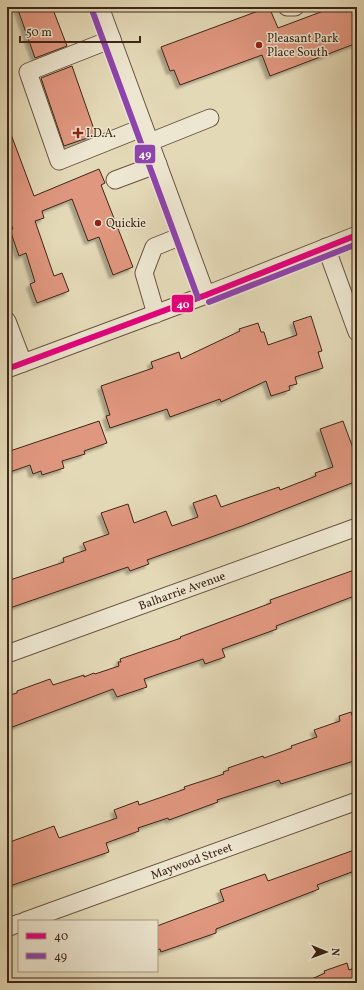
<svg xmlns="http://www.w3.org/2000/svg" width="364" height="990" viewBox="0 0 364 990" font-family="Vollkorn,serif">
<defs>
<filter id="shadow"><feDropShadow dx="-3.5" dy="3.5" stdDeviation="1" flood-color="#0004"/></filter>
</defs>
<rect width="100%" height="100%" fill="#e4d9b7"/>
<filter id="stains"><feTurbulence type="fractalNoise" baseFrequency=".005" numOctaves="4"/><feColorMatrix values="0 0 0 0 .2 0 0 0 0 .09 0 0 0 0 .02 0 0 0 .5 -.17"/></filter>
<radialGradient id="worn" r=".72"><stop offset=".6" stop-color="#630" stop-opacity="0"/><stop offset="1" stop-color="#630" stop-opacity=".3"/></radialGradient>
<path fill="#e0977f" stroke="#3e2618" filter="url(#shadow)" d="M17 7H52L67 46 35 58Z
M269 7 278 28 334 7H357V43L270 76 262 55 180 85 174 70 170 71 161 47Z
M72 66 96 135 64 146 41 78Z
M7 129H9L34 196 99 169 105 183 101 185 133 267 113 275 99 237 88 241 72 199 42 211 44 218 35 221 54 276 62 273 69 291 37 303 30 284 35 282 26 253 19 256 10 230 13 229 7 213Z
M311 316 322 351 318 352 323 368 295 377 297 384 289 386 290 390 271 396 266 381 221 402 220 399 170 417 167 409 110 428 106 416 110 415 101 386 153 368 151 362 179 352 181 359 240 331 239 329 258 323 261 332H264L268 345 297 335 293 322Z
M99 421 107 443 84 451 85 454 62 461 64 468 42 475 41 471 33 474 30 465 7 473V452Z
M343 421 357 459V481L242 526 147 560 149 564 130 571 128 567 7 609V581L64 562 63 558 86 550 83 543 109 534 101 513 128 504 134 523 166 511 172 526 198 517 193 503 216 495 221 507 279 487 280 490 316 476 315 473 333 467 320 429Z
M357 569V595L276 626 277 629 222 649 225 657 205 664 203 659 144 679 147 687 117 697 113 689 7 729V696L17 693V691L50 679 53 685 84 675V677L94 673 95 674 119 666 118 662H121L120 659 181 638 180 637 271 603 270 600Z
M351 712 357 730V760L281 784 279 780 217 800 218 802 169 820 168 818 138 828 139 831 106 843 109 852 7 887V843L54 826 59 838 117 818 114 810 138 801 139 805 185 789 184 787 224 774 223 772 229 770 228 768 263 756 264 758 292 748 291 746 317 737 314 730 340 721 339 716Z
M357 849V870L317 885 319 889 216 929V933L161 952 160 949 157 950V926L224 901 220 890 265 874 268 881Z
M347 963 349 970 357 967V983H303L325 973 324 971Z"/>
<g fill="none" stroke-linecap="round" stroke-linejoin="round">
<g stroke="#685340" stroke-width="19">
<g id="minor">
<path d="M100 7 206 295"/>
<path d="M287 7H295"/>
<path d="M112 39 28 72 59 161 144 127"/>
<path d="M150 142 210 118"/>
<path d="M115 180 158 164"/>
<path d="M326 247 357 332"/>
<path d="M156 314 144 273 154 247 184 235"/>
<path d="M7 321 23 363"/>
<path d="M7 369 206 295 357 235"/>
<path id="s1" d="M7 654 357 527"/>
<path id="s2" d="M25 921 357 801"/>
<path d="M7 928 19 923"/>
</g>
</g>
<use href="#minor" stroke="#ede6d0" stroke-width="17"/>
<g stroke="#ede6d0" stroke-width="9">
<path id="bus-1" d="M7 369 206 295 357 235"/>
</g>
<g stroke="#ede6d0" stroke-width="9">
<path id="bus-2" d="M92 10 198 298
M209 302 357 244"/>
</g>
<use href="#bus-1" stroke="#e5007d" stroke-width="6"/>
<use href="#bus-2" stroke="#8e44ad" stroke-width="6"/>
</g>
<g fill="#8f2418" stroke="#ede6d0" stroke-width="1.5">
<circle cx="259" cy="45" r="4"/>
<path d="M76 127h4v4h4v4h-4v4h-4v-4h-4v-4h4z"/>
<circle cx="98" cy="223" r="4"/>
</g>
<g text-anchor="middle" stroke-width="3" stroke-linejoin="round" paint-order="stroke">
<g font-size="12" fill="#3e2618" stroke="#ede6d0" text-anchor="start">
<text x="267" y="42">Pleasant Park<tspan x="267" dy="14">Place South</tspan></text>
<text x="86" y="137">I.D.A.</text>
<text x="106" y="227">Quickie</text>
</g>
<g font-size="12" fill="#3e2618" stroke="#ede6d0">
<text dy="4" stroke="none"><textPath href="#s1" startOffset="186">Balharrie Avenue</textPath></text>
<text dy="4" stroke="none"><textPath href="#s2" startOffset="177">Maywood Street</textPath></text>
</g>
</g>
<g stroke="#ede6d0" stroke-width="1.5">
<rect x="134" y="144" width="22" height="20" rx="4" fill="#8e44ad"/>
<rect x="171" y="294" width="23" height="19" rx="4" fill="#e5007d"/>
</g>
<g font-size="11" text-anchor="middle" font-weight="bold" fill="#fff">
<text x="145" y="158">49</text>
<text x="183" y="308">40</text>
</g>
<rect width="364" height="990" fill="none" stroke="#e4d9b7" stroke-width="24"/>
<rect x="8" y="8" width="348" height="974" fill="none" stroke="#3e2618" stroke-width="2"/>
<rect x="12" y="12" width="340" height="966" fill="none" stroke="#3e2618"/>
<rect x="18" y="920" width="140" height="52" fill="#ede6d0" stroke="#a79986"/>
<rect x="26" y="933" width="20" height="6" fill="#e5007d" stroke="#a79986"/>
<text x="54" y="940" font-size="12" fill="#3e2618">40</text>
<rect x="26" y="953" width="20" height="6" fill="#8e44ad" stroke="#a79986"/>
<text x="54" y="960" font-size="12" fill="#3e2618">49</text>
<g transform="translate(326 952) rotate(91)" stroke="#ede6d0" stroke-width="3" paint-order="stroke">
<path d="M0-3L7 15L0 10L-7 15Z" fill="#3e2618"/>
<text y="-6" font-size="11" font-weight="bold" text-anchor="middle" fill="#3e2618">N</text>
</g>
<path d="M20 36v6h120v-6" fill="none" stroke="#3e2618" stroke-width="2"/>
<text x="26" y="36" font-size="12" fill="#3e2618" stroke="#ede6d0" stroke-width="3" paint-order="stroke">50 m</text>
<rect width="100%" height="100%" filter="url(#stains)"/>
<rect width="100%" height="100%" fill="url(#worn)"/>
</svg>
